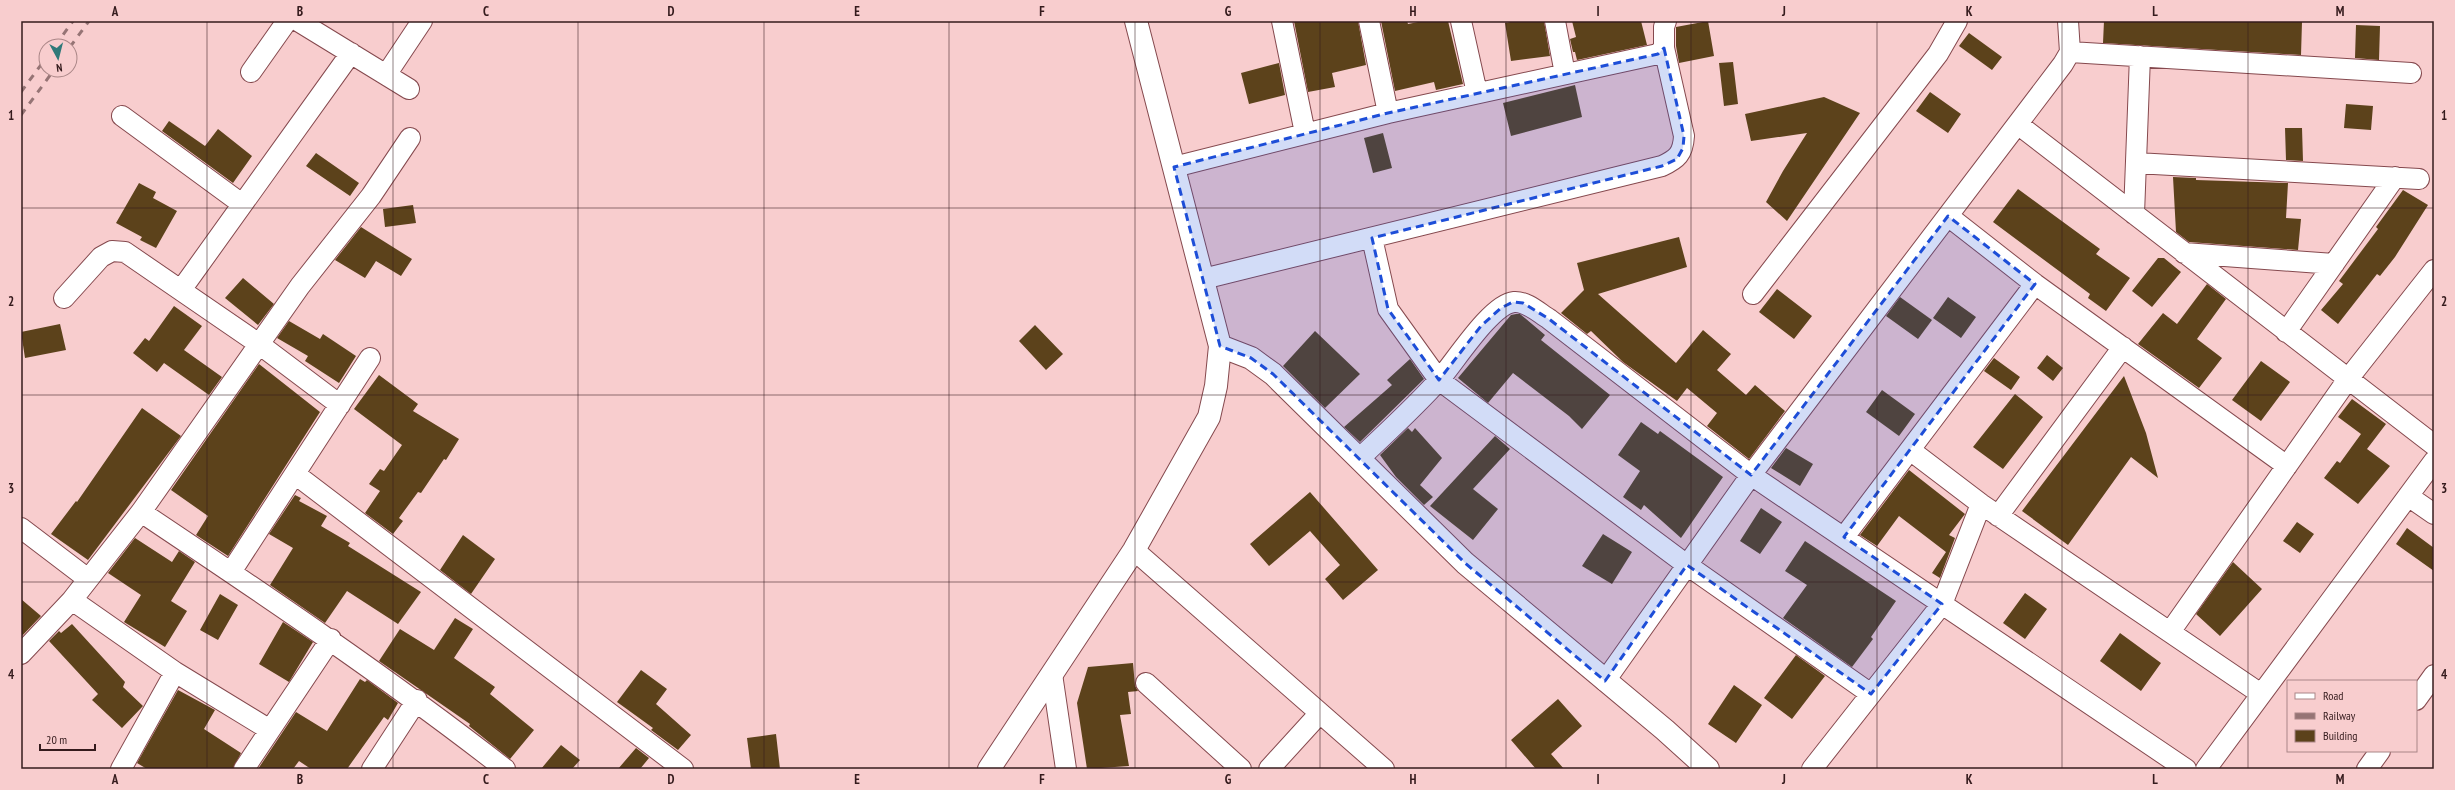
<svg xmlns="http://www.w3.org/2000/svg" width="2455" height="790" viewBox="0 0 2455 790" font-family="'PT Sans Narrow',sans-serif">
<rect width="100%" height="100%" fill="#f8cdce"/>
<path fill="#5c421b" d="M1294 21H1358L1366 65 1332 73 1335 87 1308 92Z
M1381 21H1407L1408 24 1423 21H1448L1463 84 1436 90 1434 82 1395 91Z
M1515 21H1544L1550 56 1511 61 1505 23Z
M1572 21H1641L1647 45 1577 60 1575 52H1573L1570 39 1576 37Z
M1708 21 1714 56 1679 63 1676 46V27Z
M2104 21 2302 22 2301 55 2103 43Z
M2356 25 2380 26 2379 60 2355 58Z
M1969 33 2002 57 1992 70 1959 46Z
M1733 62 1738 104 1724 106 1719 63Z
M1279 63 1285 95 1249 104 1241 73Z
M1575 85 1582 117 1511 136 1503 103Z
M1930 92 1961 114 1948 133 1916 111Z
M1824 97 1860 113 1787 221 1766 202 1783 171 1807 133 1751 141 1745 114Z
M2346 104 2373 106 2371 130 2344 128Z
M169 121 205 146 218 129 252 156 233 183 162 131Z
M2285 128H2302L2303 161 2286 160Z
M1383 133 1392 168 1373 173 1364 138Z
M316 153 359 183 350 196 306 166Z
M2173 177 2196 178V180L2288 183 2286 218 2301 219 2298 250 2189 242 2176 232Z
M139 183 156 192 153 198 177 211 156 248 140 240 142 237 116 223Z
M2018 189 2100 249 2096 254 2130 278 2106 311 2088 298 2090 294 1993 222Z
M2403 190 2428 205 2395 257 2380 276 2377 274 2338 324 2321 310 2343 284 2339 281 2378 229 2376 227Z
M413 205 416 223 385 227 383 209Z
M361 227 412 259 401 276 376 261 365 278 335 260Z
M1679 237 1687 267 1598 294 1676 363 1703 330 1731 354 1717 370 1746 395 1755 385 1785 411 1749 459 1707 426 1717 413 1687 388 1677 401 1623 362 1591 331 1587 334 1561 313 1584 290 1577 263Z
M2158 258H2164L2181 272 2152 307 2132 291Z
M243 278 274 304 258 325 225 298Z
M2207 284 2226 299 2197 339 2222 358 2199 388 2138 344 2163 313 2177 324Z
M1777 289 1812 316 1794 339 1759 312Z
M1900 297 1932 320 1918 339 1886 316Z
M1948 297 1976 317 1961 338 1933 318Z
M174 306 202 326 184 350 222 377 209 395 164 363 157 372 133 353 145 338 149 341Z
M1516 314H1520L1545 335 1541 340 1610 395 1582 429 1569 416 1513 373 1488 403 1458 378 1511 315Z
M289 321 320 339 323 334 356 356 339 383 305 361 308 356 277 338Z
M60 324 66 350 25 358 21 332Z
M1035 325 1063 354 1046 370 1019 341Z
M1315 331 1360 374 1325 408 1283 366Z
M2047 355 2063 368 2053 381 2037 368Z
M1994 358 2020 377 2011 390 1984 371Z
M1410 359 1424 379 1360 442 1344 427 1392 385 1387 380Z
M2261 361 2290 382 2261 421 2232 400Z
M259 364 320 412 228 556 196 535 208 516 171 490Z
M379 375 418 404 413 411 459 439 446 460 444 459 421 493 418 492 399 518 403 521 393 534 365 513 380 491 369 484 380 469 384 471 402 445 354 409Z
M2124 376 2146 433 2158 478 2131 457 2068 545 2022 511Z
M1882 390 1915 414 1899 436 1866 412Z
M2015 394 2043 417 2003 469 1973 447Z
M2352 399 2386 424 2367 449 2390 466 2358 504 2324 478 2337 461 2340 463 2361 434 2338 417Z
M142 408 181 436 88 560 51 534 76 501 77 502Z
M1641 422 1658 434 1660 431 1723 477 1681 538 1644 505 1641 510 1623 497 1640 471 1618 455Z
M1408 428 1412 432 1415 428 1442 458 1420 485 1433 497 1424 505 1396 477 1380 455Z
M1495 436 1510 449 1473 489 1498 509 1473 540 1430 506Z
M1786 448 1813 464 1800 486 1771 468Z
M1909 470 1965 514 1949 535 1955 538 1940 578 1932 573 1946 552 1899 516 1877 546 1860 535Z
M1310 492 1378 570 1343 600 1325 579 1340 565 1310 531 1269 566 1250 544Z
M295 495 301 498 299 501 327 516 321 526 350 543 348 546 421 592 398 624 347 591 325 623 270 585 293 548 269 534Z
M1761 508 1782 522 1760 554 1740 541Z
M2297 522 2314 534 2300 553 2283 541Z
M2407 528 2434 548V571L2396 544Z
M1603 534 1632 552 1612 584 1582 566Z
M463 535 495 559 471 594 440 570Z
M135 538 172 562 179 551 195 562 171 601 187 611 165 647 124 622 141 595 108 573Z
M1805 541 1896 601 1871 637 1873 639 1852 667 1783 618 1807 585 1785 571Z
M2233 562 2262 589 2220 636 2196 614Z
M2025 593 2047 609 2025 639 2003 623Z
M220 594 238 605 218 640 200 630Z
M21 599 41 616 21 637Z
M455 618 473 629 454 658 495 687 490 694 534 730 510 759 469 726 470 724 379 661 400 629 434 650Z
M283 622 313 642 289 682 259 664Z
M72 624 125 682 123 687 143 706 122 728 92 700 98 694 49 641 59 631 61 633Z
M2120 633 2161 663 2141 691 2100 661Z
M1796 655 1825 676 1792 719 1764 698Z
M1133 663 1135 686 1138 691 1128 692 1131 714 1120 715 1129 766 1087 769 1077 703 1088 667Z
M641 670 667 689 656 704 691 735 678 750 651 730 653 728 617 702Z
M360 679 365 682 367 680 398 703 388 720 384 717 347 769H311L299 761 293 769H258L296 712 327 731Z
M1734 685 1762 705 1736 743 1708 724Z
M178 690 215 710 204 729 241 753 233 769H147L137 763Z
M1558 699 1582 726 1551 754 1564 769H1536L1511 740Z
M776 734 780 769H751L747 738Z
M561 745 580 760 572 769H541Z
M636 748 649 758 640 769H618Z"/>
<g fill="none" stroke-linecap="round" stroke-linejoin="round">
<g stroke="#85494e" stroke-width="22">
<path id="street" d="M298 21 409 89
M1282 21 1305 133
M1369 21 1388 113
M1461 21 1477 93
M1555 21 1565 74
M2070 52 2411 73
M251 72 287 21
M386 75 422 21
M122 116 242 204
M2019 125 2434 445
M2136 163 2419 179
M1174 167 1388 113 1658 54 1664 48V27L1666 21
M2134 214 2140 56
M1948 216 2035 284 2287 466
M1372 238 1388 309 1439 380 1687 565 1871 694
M2184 253 2334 264
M1203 279 1662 166C1677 159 1683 154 1684 136L1664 48
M181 290 351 53
M1753 294 1938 54 1957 21
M64 298 101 257 112 251 125 252 259 344 340 405
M2286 332 2395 177
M1910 450 1981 504 2261 694
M1359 459C1386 433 1414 408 1439 380 1455 362 1491 304 1514 302 1527 301 1539 313 1549 319L1751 475 2186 769
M295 474 683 769
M2408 496 2434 514
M141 512C265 595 387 677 505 769
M1998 516 2123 347
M21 528 88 579
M1844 537 2035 284
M1134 550 1384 769
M231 572 370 358
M72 600 175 672 270 730
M2170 632 2348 379 2434 270
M21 654 72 600 141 512 300 286 371 196 410 138
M1052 674 1066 769
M1605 681 1751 475 2063 64 2070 52 2068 21
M1146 683 1241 769
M2416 700 2434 675
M121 769 175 672
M244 769 331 639
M372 769 417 700
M1269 769 1320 713
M1812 769 1942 604 1981 504
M2206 769 2434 461
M2367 769 2380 751"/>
</g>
<g stroke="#85494e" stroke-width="24">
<path id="secondary" d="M1220 346 1251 358 1273 374 1465 563 1665 730 1708 769
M989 769 1134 550 1209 417 1216 386 1220 346 1136 21"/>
</g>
<use href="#street" stroke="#fff" stroke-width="20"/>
<use href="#secondary" stroke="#fff" stroke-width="22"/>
<path stroke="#967475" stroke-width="3" stroke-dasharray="7 7" stroke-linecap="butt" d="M55 46 73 21
M70 47 89 21
M21 92 46 58
M21 115 54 70"/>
</g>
<path fill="#1d4ed8" fill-opacity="0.2" stroke="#1d4ed8" stroke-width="3" stroke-dasharray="8 5" stroke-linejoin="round" d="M1664 48 1684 136 1683 148 1677 159 1662 166 1372 238 1388 309 1439 380 1481 326 1501 308 1513 302 1523 303 1549 319 1751 475 1948 216 2035 284 1844 537 1942 604 1871 694 1687 565 1605 681 1465 563 1273 374 1251 358 1220 346 1174 167 1388 113 1658 54Z"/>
<path fill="none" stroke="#351b1d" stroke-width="1" stroke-opacity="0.55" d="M207 21V769M393 21V769M578 21V769M764 21V769M949 21V769M1135 21V769M1320 21V769M1506 21V769M1691 21V769M1877 21V769M2062 21V769M2248 21V769M21 208H2434M21 395H2434M21 582H2434"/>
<rect width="2455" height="790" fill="none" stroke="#f8cdce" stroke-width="44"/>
<rect x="2287" y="680" width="130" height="72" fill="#f8cdce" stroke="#aa8687"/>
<rect x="2295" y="693" width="20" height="6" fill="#ffffff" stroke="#aa8687"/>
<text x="2323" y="700" font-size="12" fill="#351b1d">Road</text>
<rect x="2295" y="713" width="20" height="6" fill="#967475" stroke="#aa8687"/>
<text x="2323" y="720" font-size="12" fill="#351b1d">Railway</text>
<rect x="2295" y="730" width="20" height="12" fill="#5c421b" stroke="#aa8687"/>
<text x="2323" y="740" font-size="12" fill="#351b1d">Building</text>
<g transform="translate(58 58) rotate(173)"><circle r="19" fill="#f8cdce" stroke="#aa8687"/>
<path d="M0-3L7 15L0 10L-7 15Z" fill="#307979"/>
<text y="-6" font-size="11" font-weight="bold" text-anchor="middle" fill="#351b1d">N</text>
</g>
<path d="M40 744v6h55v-6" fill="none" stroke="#351b1d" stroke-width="2"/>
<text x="46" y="744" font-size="12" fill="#351b1d" stroke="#f8cdce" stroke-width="3" paint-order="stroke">20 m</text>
<rect x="22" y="22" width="2411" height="746" fill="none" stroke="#351b1d" stroke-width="1.5"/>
<g font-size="13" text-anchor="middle" font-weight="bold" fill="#351b1d">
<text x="115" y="16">A</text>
<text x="300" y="16">B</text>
<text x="486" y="16">C</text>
<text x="671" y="16">D</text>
<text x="857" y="16">E</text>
<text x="1042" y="16">F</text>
<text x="1228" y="16">G</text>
<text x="1413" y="16">H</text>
<text x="1598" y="16">I</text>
<text x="1784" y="16">J</text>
<text x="1969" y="16">K</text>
<text x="2155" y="16">L</text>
<text x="2340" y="16">M</text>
<text x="11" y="120">1</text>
<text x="2444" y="120">1</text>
<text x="11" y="306">2</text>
<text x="2444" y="306">2</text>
<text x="11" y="493">3</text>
<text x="2444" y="493">3</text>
<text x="11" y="679">4</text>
<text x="2444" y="679">4</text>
<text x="115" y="784">A</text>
<text x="300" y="784">B</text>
<text x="486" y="784">C</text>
<text x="671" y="784">D</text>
<text x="857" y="784">E</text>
<text x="1042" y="784">F</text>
<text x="1228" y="784">G</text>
<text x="1413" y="784">H</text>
<text x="1598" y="784">I</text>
<text x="1784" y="784">J</text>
<text x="1969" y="784">K</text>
<text x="2155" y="784">L</text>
<text x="2340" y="784">M</text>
</g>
</svg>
